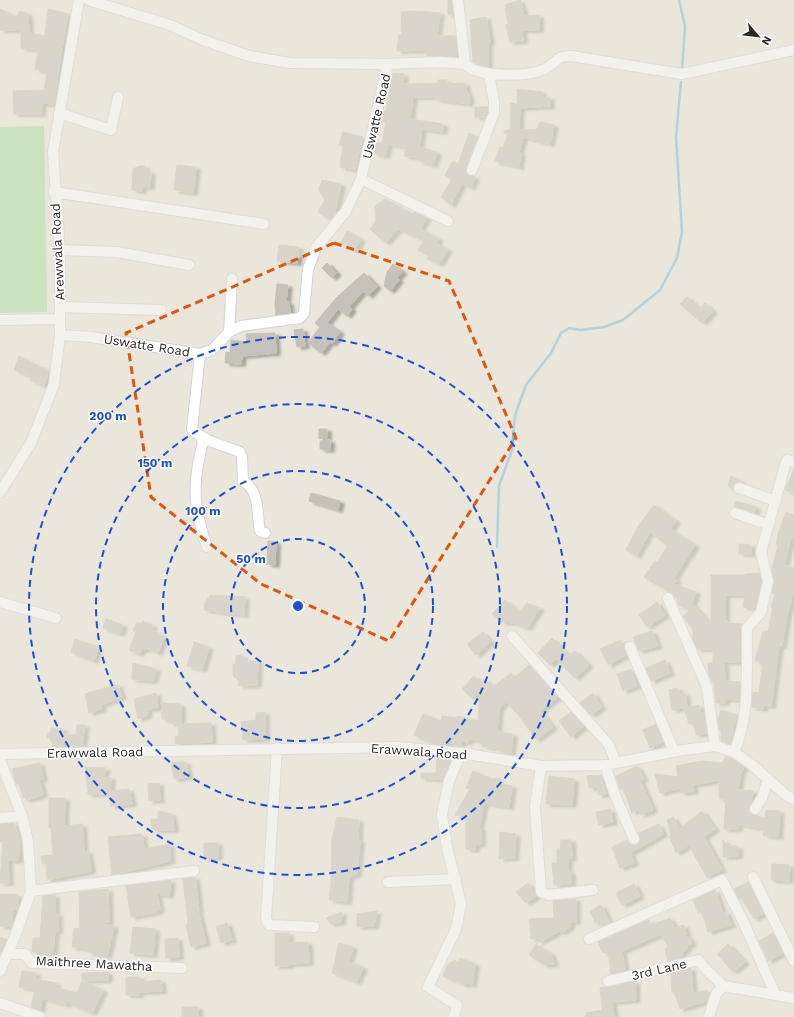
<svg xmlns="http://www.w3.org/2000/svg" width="794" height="1017" viewBox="0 0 794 1017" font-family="'Work Sans',sans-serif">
<defs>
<filter id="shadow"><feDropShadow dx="4.5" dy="2.5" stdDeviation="1" flood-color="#0004"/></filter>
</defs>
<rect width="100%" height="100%" fill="#eae6db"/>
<path fill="#ebe5cc" d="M0 778 8 803 0 817Z"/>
<path fill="#a9de9b" d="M44 126 47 312 0 313V127Z"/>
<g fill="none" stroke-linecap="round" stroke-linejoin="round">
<path stroke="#74bae7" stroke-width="2.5" d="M679 0 685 26 682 70
M497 547 499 486 512 450 515 415 526 385 551 353 561 333 569 328 580 330 604 327 623 320 660 290 677 258 682 232 676 137 681 82"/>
</g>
<path fill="#c6c2bb" stroke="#c5c2b5" filter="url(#shadow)" d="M448 0H452L453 14 448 15Z
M520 0 524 16 539 15V30H522L523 41 510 42 506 25H508L505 5Z
M0 9 16 17 20 11 28 14 29 33 45 36 48 9 68 14 58 73 54 104 42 103 41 114H14L13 91 44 90 47 72 35 69 38 50 21 48V30H0Z
M416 11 440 13 437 36H455L457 56H427V50L397 51 399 35H402L401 12Z
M486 17 490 42 488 43V67L473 62 470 20Z
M393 73 404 74 403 84 437 83 438 80H447L446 84 465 83 467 94H469V104L435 99 436 97H413L410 119 443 124V132L422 129 419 147 437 152 433 165 419 161 420 158 404 156 406 147 382 143 386 122 381 121 384 111H386Z
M517 89 542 92V98L550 97V106L520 108 519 130 537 129 540 122 554 125 550 144 523 137 519 152 521 153 519 167 495 161 500 147 503 148 508 134 504 133V131L510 129 511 103 518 105Z
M475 107H488L485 117H475Z
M343 132 363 137 355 170 340 167 343 146 339 145Z
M469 133 478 137 466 171 469 176H475L471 188 462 183 451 205 441 197 452 179 445 175 453 161 458 164Z
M376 142 388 145 385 156 374 153Z
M177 165 196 167 193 193 174 190Z
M139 166H145V171L151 172 150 187H142V191L132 190 133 169Z
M322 180 341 184 335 211 337 212 330 220 318 212 325 200 319 190Z
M385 199 412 214 414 212 427 218 420 229 439 239 436 243 448 250 439 264 427 259 429 256 418 250 424 241 398 229 386 243 370 229 376 221 375 206Z
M347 231 361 239 355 250 341 243Z
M279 245 299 247 297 263 277 261Z
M327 263 337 273 332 278 322 268Z
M393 264 403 272 397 277 399 280 390 291 384 286 387 272Z
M364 273 377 286 368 296 363 291 349 307 352 309 347 316 338 309 327 323 340 332 332 344 330 342 321 353 308 343 320 327 315 323 337 297Z
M277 284 288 285 286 302H289L290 313 276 315 275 304Z
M687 297 699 309 705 303 713 311 702 323 680 304Z
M303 329 305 346 297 347 294 330Z
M275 333 276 353 242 356 241 364 225 363 226 352 230 353 231 340 247 342 246 334Z
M19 356 33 364 49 370 44 386 30 380 33 377 14 370Z
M319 429H327V438L319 439Z
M330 440V450L320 449V441Z
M794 469V493L785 490Z
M731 476 742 482 735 483 733 489 728 486Z
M311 493 340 501 338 510 309 501Z
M736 501 756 507 754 513 734 507Z
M654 505 676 521 670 529 695 545 674 578 677 580 674 584 696 592 692 603 711 625V575H745V574L759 573 761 581 755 608 743 607 745 595H725V621H728L727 623 742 624 740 628V662H724L725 681 740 682 739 700 725 699V703H716L714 684 709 675 708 663H713V649H697L693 640V630L683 616 691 610 678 605 677 598 672 593 644 577 655 561 657 562 668 546 650 532 636 556 626 550 639 525Z
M786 512 794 515V537H791L784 565 794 568V591L787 614 782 646H779L771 706 764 705 763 709 752 707 753 692 759 693 763 661H755L756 656 763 632 768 631 773 607H771L775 594 772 593 774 582 772 569 778 545H776L778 534Z
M268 541 276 542 275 565 267 564Z
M739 544 751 545V554H739Z
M211 595 245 597 244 615 204 610 205 602Z
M505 600 520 612 527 603 540 608 527 628 515 623 502 622 492 614Z
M657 602 665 615 647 627 639 615Z
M106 619 123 625 120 634 103 628Z
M143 621 153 626 151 629 164 637 158 653 146 648 145 650 142 649 139 654 129 650 136 632 133 630 137 622 141 624Z
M652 631 658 646 639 651 633 637Z
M483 632 491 642 476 655 467 644Z
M552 638 569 656 575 651 589 665 575 678 556 659 550 665 538 653Z
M75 639 98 647 94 661 71 652Z
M621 640 626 655 608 665 600 649Z
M194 642 209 647 202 670 187 666Z
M243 655 244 661H258L257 685 239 686 238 680 233 676V664H236V656Z
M665 660 670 673 651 681 646 668Z
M133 663 156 669 153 681 132 679Z
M529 665 558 697 540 711 553 727 536 740 515 710V712L506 701 499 709 497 732 513 734 511 753 500 752V749L482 746 483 741 469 739 468 742 462 741 461 745 447 742V744L430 742 414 735 423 714 441 721 442 716 457 718V716L478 721 480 691 473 699 462 689 474 676 481 684 485 680 493 687 511 673 514 678Z
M631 669 637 686 623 691 617 674Z
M115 685H118L122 697 101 705 102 709 89 713 85 694Z
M678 688 679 694 685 693 687 707 672 710 669 690Z
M156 693 158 708 147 709 148 715 138 719 134 699Z
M593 693 602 707 591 715 580 703Z
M162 703 181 704V723H170V720L162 719Z
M699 705 701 714 704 713 707 733 696 735 694 723 689 724 684 708Z
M721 710 737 715 730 744 721 741V730H719L718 719Z
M265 712V739L243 740 241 722 256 720V713Z
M571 712 584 726 571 737 559 721Z
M211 723 212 742 175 744V736H179L178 724Z
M656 724 663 742 650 748 643 730Z
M77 725H85L82 745 63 741V746L52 747V741L50 740V738L47 737V733H50L51 728 63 729V734L76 735Z
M726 756 744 767 740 775 738 790 753 791 752 801 749 808 751 814 765 818 766 810 780 811 778 837 763 835 764 829 738 824V829H724L726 799H719V780L693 785 694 791 681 793 680 788 660 793 655 774 678 777 676 766 702 761 722 763Z
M437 758 450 759 443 780 421 778V773H436Z
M186 762 188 777 174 779 171 763Z
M40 763 43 779H39L43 795 26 800V798H23L19 784H16L12 769Z
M637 766 644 779 640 780 653 810 640 815V808L632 813 623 787 620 789 616 776Z
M85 767 106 768 103 778 111 777 110 791 129 789 132 804 111 806 109 794H88Z
M473 771 492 779 499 778 497 783 512 786 509 807 484 803 479 828H481V844L475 845V850L466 849V817L455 815 470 789 466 788Z
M601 775 606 794 598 795V787L589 788 587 776Z
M549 776 574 779 572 805 546 804Z
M159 783 160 800 149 801 148 784Z
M49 798H65L64 826 82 824 84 852 88 851 91 871 47 880 46 863 42 864 41 856 53 855 51 827 49 828Z
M610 809 613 822 599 825 596 812Z
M158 811 172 814 174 830H155L152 828 151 819H158Z
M702 811 715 829 704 837 722 869 707 878 689 845 676 853 669 836H671L667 820 673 817 680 828Z
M337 817 359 820 358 840H360L357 874 349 877 347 902 329 900 331 885 332 836 333 837Z
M14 823 20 840 18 861 8 860 9 883H0L3 841 0 842V824Z
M659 824 663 834 630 853 634 863 620 868 612 847 627 840 630 844 637 845 640 840 639 833Z
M500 832 516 834 514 858 499 859Z
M142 834 144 849 170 844V861L112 875 108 837Z
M561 840H571L572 858H568V872H571V884L554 885 552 863H557V849H560Z
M723 840 728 846H738V856L723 857Z
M204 843H218V857L204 858Z
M772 864 790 865 789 881 771 880Z
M195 877 199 911H198L206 943 191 947 186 925 188 924 183 879Z
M171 880 169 896 157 894 160 910H157V912L131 917 126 886Z
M748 882 764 913 754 919 742 898 739 899 734 889Z
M528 883 536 896 526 903 516 892Z
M634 884 640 896 622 905 616 893Z
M108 889 109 922 98 924 114 926 107 956 88 952 89 949 72 947 74 928 80 929 79 892Z
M715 890 723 913 726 912 731 925 708 932 702 911 698 913 693 900Z
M0 894 17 895 18 909H12V926H0Z
M55 895V914H58V931H55L53 953 32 952 33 938H40L43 896Z
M576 899V922H570V927L561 933V930L536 944 541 938 531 939 529 919 554 918 553 901Z
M601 905 610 923 602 926 600 922 595 923 590 911Z
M377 911 374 926 357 927V914Z
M342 912 341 922 331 924 326 918Z
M670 918 674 928 684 925 687 938 689 937 692 943 687 946V949L683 952 681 957 668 961 665 949 668 947 661 934 622 951 625 970 611 974 608 951 603 953 598 942 644 922 649 920 651 925Z
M227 923 232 940 221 943 216 927Z
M133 927 155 929 153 955 130 953Z
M275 933H289V943L308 942 309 963 289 964V966H275Z
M773 933 783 953 768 961 759 941Z
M0 937 7 940 0 955Z
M178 938 179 957 166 958 165 939Z
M339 943 353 947 349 961 363 967 357 982 332 973Z
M536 944 551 954 554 964 544 965 529 955Z
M728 944 745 962 733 972 717 954Z
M460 958 475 964 472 985 466 983 465 985 443 976 448 964 455 960 458 962Z
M691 968 693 994 707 990 708 997 707 1001 680 1009 674 992H672L671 973Z
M22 971 36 973 35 979 56 983 55 987 77 993 82 981 103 990 92 1013 67 1002 66 1005 42 998 40 1010 31 1007 35 989 19 987Z
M108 972V980L82 981V973Z
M126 977H140V982L161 980 162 991 139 992V995H126Z
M635 981 636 1000 612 1002 614 1017H586V1013L602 1010 600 988Z
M182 1007H198V1017H182Z"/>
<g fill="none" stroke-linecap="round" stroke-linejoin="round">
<g stroke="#d1d2e1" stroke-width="12">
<path id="minor" d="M88 0 170 25 203 40 249 56 290 63 388 64
M458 0 465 64
M59 113 111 130 118 97
M472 170 494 113V101L489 74
M361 179 448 221
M54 192 264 224
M60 250 117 252 189 265
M60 307 161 310
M0 320 60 319
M229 332 232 279
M60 335 91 337 200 354 212 350 229 332 241 326 300 318 304 313 308 269 316 248 346 211 361 179 388 64 439 62 465 64C478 78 528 77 545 69 557 63 555 56 571 56L682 74 794 50
M200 354 192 429C204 442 224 445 240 452L242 457 243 481C261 492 256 513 260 531L265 533
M200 436 203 442C192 484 193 506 207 547
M739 488 776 501
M0 492 31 443 54 384 60 335V250L53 152 79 0
M735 513 769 525
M668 598 707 687 715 746
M0 602 56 618
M512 636 609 745 616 763
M630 647 674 751
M277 748 266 919 269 925 314 927
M734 752C751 713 746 670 747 628L761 612 768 581 761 552 786 462 787 460 794 462
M0 754 397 747 461 753 541 766 605 765 683 750 715 746 734 752 751 764 787 796 794 799
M0 760 22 816 28 841 31 891 14 939 0 971
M605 765 615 795 634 839
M541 766 535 807 541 892 548 895 593 890
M755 809 762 798 768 779
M0 818 22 816
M753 877 794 961
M388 882 456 879
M31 891 194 871
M589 939 722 880 743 921 775 994
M8 954H25L32 963 182 968
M608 981 699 960C705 971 714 976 723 986
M0 1003 40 1017
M454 1017 457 1005 428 987 456 929 461 904 447 847 442 814 449 781 461 753
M709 1017 716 994 723 986 794 998"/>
</g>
<use href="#minor" stroke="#fff" stroke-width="10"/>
</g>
<path d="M0 0H794V1017H0ZM334 243 449 281 516 438 389 641 261 584 151 497 126 333Z" fill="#eae6db" fill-opacity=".55" fill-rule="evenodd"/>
<path fill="none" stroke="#de570d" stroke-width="3" stroke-dasharray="8 5" stroke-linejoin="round" d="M334 243 449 281 516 438 389 641 261 584 151 497 126 333Z"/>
<g fill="none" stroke="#1d4ed8" stroke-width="2" stroke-dasharray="7 5">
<circle cx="298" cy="606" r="67"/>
<circle cx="298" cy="606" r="135"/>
<circle cx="298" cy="606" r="202"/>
<circle cx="298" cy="606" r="269"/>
</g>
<g text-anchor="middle" stroke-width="3" stroke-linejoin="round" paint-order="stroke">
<g font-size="13" fill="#292929" stroke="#fff">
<text transform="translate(376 116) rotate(-77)" y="5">Uswatte Road</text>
<text transform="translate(57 252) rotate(-93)" y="5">Arewwala Road</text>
<text transform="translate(147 345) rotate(9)" y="5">Uswatte Road</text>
<text transform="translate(419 751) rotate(4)" y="5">Erawwala Road</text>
<text transform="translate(95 752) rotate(-1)" y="5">Erawwala Road</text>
<text transform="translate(94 963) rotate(3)" y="5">Maithree Mawatha</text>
<text transform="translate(659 969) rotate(-13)" y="5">3rd Lane</text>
</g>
</g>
<circle cx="298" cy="606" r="6" fill="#1d4ed8" stroke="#fff" stroke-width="2"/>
<g font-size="12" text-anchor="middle" font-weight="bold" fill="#1d4ed8" stroke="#fff" stroke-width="3" stroke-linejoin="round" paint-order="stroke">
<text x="108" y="420">200 m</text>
<text x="155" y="467">150 m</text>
<text x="203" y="515">100 m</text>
<text x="251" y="563">50 m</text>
</g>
<g transform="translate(758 36) rotate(118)" stroke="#ffffff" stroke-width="3" paint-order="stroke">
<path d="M0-3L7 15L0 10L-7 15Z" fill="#292929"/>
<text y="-6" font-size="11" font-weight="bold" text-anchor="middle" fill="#292929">N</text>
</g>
</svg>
